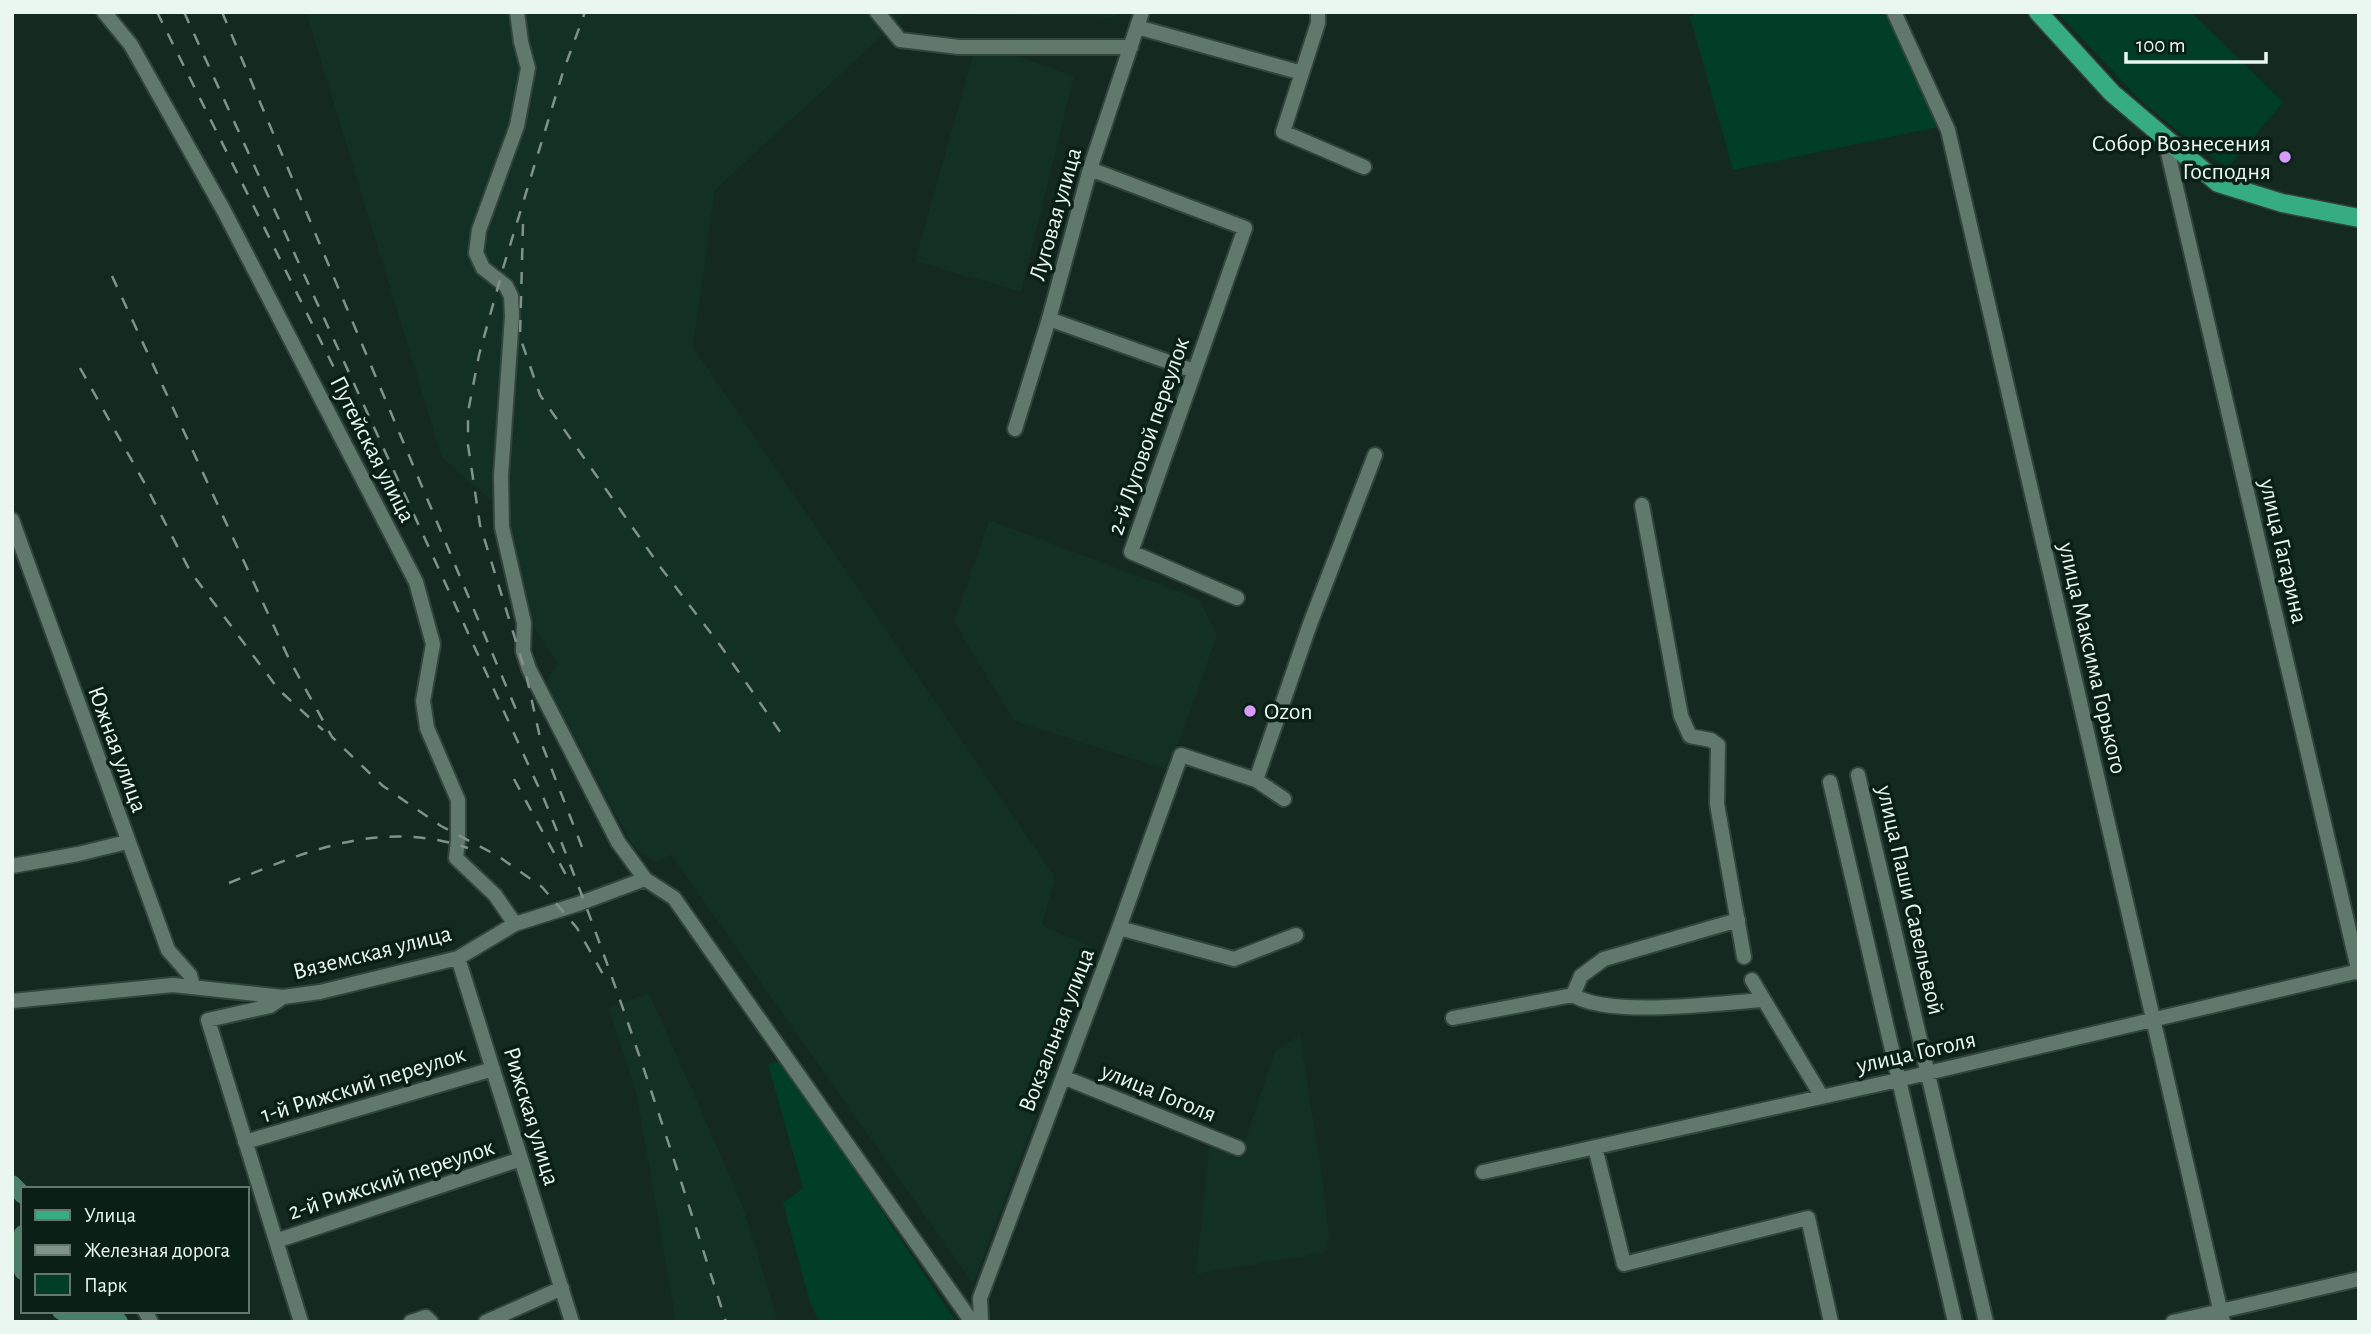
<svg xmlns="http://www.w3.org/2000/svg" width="2371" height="1334" viewBox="0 0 2371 1334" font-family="'Alegreya Sans',sans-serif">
<rect width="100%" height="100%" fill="#142920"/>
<path fill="#123023" d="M306 12H1119L1117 17 906 14 715 190 693 347 1055 877 1042 925 1098 950 973 1284 671 855 654 862 634 848 545 682 558 664 532 624 504 512 442 458Z
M1010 54 1074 76 1021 292 915 261 973 55Z
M989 520 1199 599 1217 636 1169 770 1014 721 954 622Z
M649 993 727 1169 745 1213 778 1322H676L636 1092 608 1007Z
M1300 1035 1324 1190 1329 1238 1324 1253 1196 1274 1209 1148 1241 1152 1275 1051Z"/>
<path fill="#003e28" d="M1699 12H1885L1938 127 1733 170 1690 17Z
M2057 12H2191L2283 102 2227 169 2144 104Z
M781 1061 956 1322H819L809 1299 783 1203 803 1188 768 1064Z"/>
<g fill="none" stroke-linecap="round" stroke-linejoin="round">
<path stroke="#478066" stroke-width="18" d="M12 1184 23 1195
M23 1234 19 1250 23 1271
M61 1311 84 1322 115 1317 119 1322"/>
<g stroke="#33443c" stroke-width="18">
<path id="minor" d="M104 12 131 45 224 211 416 582 433 644 423 701 427 728 458 800V840L456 858 495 895 515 924
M517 12 521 42 528 68 517 126 479 230 476 253 483 268 506 286 511 296 512 316 501 476 502 527 524 623 523 651 529 669 618 842 645 879 674 898 972 1322
M877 12 900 40 959 47H1131
M1318 12V23L1283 132 1364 167
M1894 12 1948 130 2223 1322
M1137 27 1302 73
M2165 140 2359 973
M1090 169 1245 228 1131 552 1237 598
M1049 319 1194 371
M1015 429 1049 319 1090 169 1142 12
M1642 505 1681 716 1690 736 1711 740 1718 745 1717 804 1744 957
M12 520 168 950 190 975 193 986
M1858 775 1986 1322
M1256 780 1310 624 1375 455
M1830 782 1955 1322
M12 866 78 854 127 842
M1119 928 1234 959 1296 935
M458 958 572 1322
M1752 980 1822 1097
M1573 995 1581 976 1604 959 1738 920
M283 997 270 1006 208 1020 301 1322
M12 1001 173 985 283 997 320 992 458 958 515 924 578 904 645 879
M1453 1018 1573 995C1609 1018 1718 1003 1763 1000
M1063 1077 1238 1148
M245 1142 493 1069
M1595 1147 1624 1264 1808 1218 1831 1322
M1483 1172 1898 1080 2359 971
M276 1241 521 1159
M145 1311 151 1322
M411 1322 426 1317 431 1322
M486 1322 562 1288
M981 1322 980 1298 1119 928 1181 755 1256 780 1284 799
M2173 1322 2359 1279"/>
</g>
<g stroke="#33443c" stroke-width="21">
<path id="major" d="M2038 12 2112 93 2218 183 2282 203 2359 218"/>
</g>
<use href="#minor" stroke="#61796d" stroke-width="14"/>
<use href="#major" stroke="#36ac83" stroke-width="18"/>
<path stroke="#81928a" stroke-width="2.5" stroke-dasharray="12 12" stroke-linecap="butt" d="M157 12 355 410
M184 12 544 799C614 970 670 1146 726 1322
M222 12 520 719
M523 224 520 337 540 395 661 568 720 645 783 736
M112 276 289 659 332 737 383 786 441 826 498 856 542 887 577 928 604 976
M80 368 145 484 190 571 279 690 323 730
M514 779 566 875
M582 847 541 742 526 674 480 525 468 445V412L479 355 504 265 563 72 585 12
M229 883C309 850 381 819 468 848"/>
</g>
<g fill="#d89bf8" stroke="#0a2016" stroke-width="2.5">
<circle cx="2285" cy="157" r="7"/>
<circle cx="1250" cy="711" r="7"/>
</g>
<g text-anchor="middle" stroke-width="7" stroke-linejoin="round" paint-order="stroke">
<g font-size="24" fill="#eaf7f0" stroke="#0a2016" text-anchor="end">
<text x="2271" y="151">Собор Вознесения<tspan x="2271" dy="28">Господня</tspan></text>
<text x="1264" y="719" text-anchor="start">Ozon</text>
</g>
<g font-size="24" fill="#eaf7f0" stroke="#0a2016">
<text transform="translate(1055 214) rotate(-74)" y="8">Луговая улица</text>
<text transform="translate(1148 436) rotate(-71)" y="8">2-й Луговой переулок</text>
<text transform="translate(373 449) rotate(63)" y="8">Путейская улица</text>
<text transform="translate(2284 551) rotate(77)" y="8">улица Гагарина</text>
<text transform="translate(2093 658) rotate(77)" y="8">улица Максима Горького</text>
<text transform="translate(118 749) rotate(70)" y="8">Южная улица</text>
<text transform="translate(1911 900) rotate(77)" y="8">улица Паши Савельевой</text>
<text transform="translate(372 952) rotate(-14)" y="8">Вяземская улица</text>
<text transform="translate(1056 1030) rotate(-69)" y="8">Вокзальная улица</text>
<text transform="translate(1916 1052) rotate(-13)" y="8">улица Гоголя</text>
<text transform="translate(363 1084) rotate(-17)" y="8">1-й Рижский переулок</text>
<text transform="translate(1159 1092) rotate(22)" y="8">улица Гоголя</text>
<text transform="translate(532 1116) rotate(73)" y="8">Рижская улица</text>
<text transform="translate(391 1179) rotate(-18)" y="8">2-й Рижский переулок</text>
</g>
</g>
<rect width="2371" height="1334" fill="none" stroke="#eaf7f0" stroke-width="28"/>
<rect x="21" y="1187" width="228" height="126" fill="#0a2016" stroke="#64766d" stroke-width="2"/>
<rect x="35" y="1210" width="35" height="10" fill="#36ac83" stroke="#64766d" stroke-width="2"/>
<text x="84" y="1222" font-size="21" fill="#eaf7f0">Улица</text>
<rect x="35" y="1245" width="35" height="10" fill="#81928a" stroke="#64766d" stroke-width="2"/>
<text x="84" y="1257" font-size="21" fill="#eaf7f0">Железная дорога</text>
<rect x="35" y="1274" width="35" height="21" fill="#003e28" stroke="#64766d" stroke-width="2"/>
<text x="84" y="1292" font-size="21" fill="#eaf7f0">Парк</text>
<path d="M2126 52v10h140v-10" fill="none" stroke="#eaf7f0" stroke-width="3.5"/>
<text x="2136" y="52" font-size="21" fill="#eaf7f0" stroke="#0a2016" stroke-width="5" paint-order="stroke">100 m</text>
</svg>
